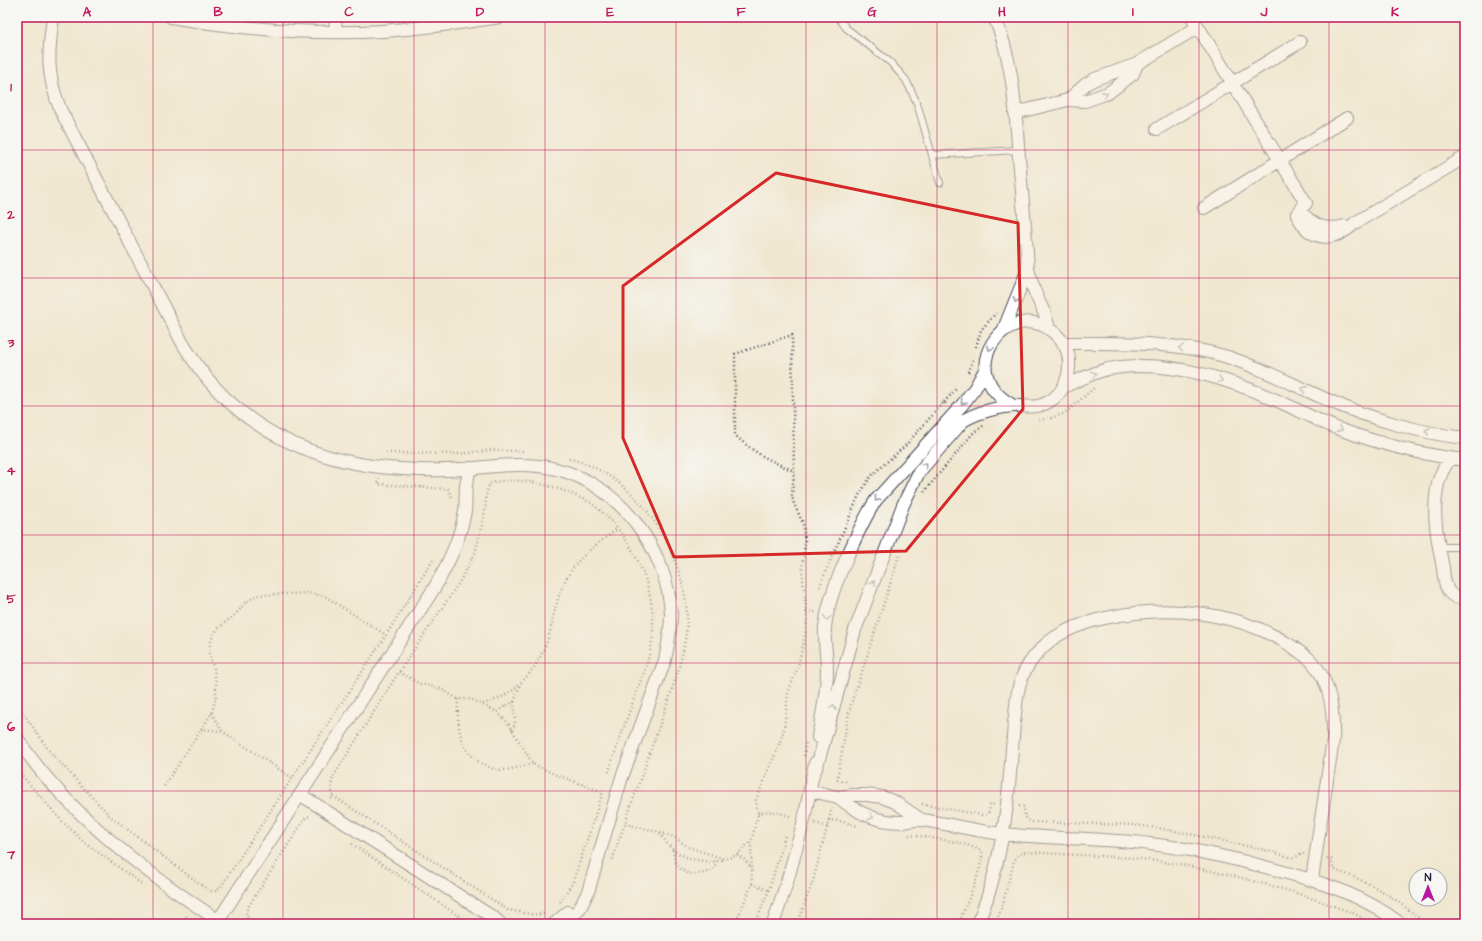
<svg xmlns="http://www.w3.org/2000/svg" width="1482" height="941" viewBox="0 0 1482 941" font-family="'Architects Daughter',sans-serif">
<rect width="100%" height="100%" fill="#f6f6f2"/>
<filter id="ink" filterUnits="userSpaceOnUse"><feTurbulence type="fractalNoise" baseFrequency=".025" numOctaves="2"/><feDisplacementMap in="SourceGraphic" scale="8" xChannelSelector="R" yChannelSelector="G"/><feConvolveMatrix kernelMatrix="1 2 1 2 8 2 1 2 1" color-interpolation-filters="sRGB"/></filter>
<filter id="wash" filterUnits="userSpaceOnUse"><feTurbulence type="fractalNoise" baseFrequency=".012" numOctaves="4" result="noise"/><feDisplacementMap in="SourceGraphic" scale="16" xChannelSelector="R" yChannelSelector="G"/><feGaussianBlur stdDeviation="0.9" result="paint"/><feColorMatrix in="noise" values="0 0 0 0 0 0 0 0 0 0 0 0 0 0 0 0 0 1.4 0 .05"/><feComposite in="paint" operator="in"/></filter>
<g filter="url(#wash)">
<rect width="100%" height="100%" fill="#f0e7d0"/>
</g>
<g filter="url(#ink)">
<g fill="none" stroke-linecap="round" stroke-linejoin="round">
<g stroke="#414051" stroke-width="8">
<path id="service" d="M838 17 846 28 890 62 906 80 917 103 940 183
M932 155 1018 150
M1439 547H1465"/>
</g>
<g stroke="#414051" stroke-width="14">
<path id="minor" d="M53 17C48 54 46 75 61 111L182 342C239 441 336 473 446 470 483 469 519 460 556 469 619 484 668 550 671 614 671 630 668 645 665 660L621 780 588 892 580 908 565 924
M171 17C241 29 313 35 383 31 422 28 461 23 500 17
M335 17 336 32
M994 17C1014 60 1015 110 1019 157 1022 194 1026 232 1028 269L1034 290 1046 317 1049 329
M1192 17 1306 203
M1068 100 1086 84 1095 79 1137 64 1198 27
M1015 113 1068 100 1085 101 1108 93 1133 74 1137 64
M1157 129 1300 42
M1306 203 1297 214C1309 243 1335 242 1355 223L1465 157
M1204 208 1347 118
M1305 216C1317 228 1329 230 1345 226
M1003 331 1028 269
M1064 343C1117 343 1172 341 1224 356 1261 367 1295 386 1330 401 1368 418 1424 434 1465 438
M1064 387C1078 380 1092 373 1108 369 1165 358 1227 378 1278 401 1299 410 1318 421 1339 429 1380 444 1422 455 1465 460
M1450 458C1444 468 1438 478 1437 489 1432 515 1438 542 1443 568 1444 576 1444 585 1449 592 1453 597 1459 599 1465 599
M818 737C822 715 827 693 827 670 827 656 824 642 825 627 828 602 837 580 847 557 856 537 864 518 876 500L962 405 975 388 985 370
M17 738C64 811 151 877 224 924
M815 771 819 759 855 630 903 505 919 472 963 421C977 412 996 408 1012 406 1026 405 1036 410 1050 401 1063 393 1070 377 1069 362 1069 350 1062 339 1052 331 1008 297 950 372 1014 406
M811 791 838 797 853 795H867L882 797 895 802 920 819
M301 795 494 918 501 924
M838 797C858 813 876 822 901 822 908 822 915 819 922 820 949 824 975 831 1003 834 1052 839 1101 838 1150 844 1194 849 1237 859 1280 871 1324 883 1365 896 1401 924
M216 924 435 587C449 562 460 539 465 511 466 503 465 495 466 486 467 480 469 474 470 468
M554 924 568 912
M773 924 787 882 804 820 815 763
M977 924C993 889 1002 843 1007 805 1010 778 1012 750 1014 723 1016 709 1016 693 1021 680 1025 668 1034 656 1043 647 1059 631 1083 623 1105 618 1168 604 1239 611 1293 647 1299 652 1307 656 1312 662 1331 682 1334 713 1333 740L1312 879"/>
</g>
<path stroke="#414051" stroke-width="2.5" stroke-dasharray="1 3" stroke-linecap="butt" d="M976 347 981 330 996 313
M968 372 973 360
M944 402 956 389
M1039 420 1051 418 1065 413 1094 388
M386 453 458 454 493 450 523 451
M569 459C601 465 631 489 650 515 671 544 687 583 687 619 687 651 670 696 659 727 643 772 627 816 612 861
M379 478 378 484 448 489 452 497
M924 492 974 432 983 426
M820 587 822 580 859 495 871 476 905 446 944 402 947 405
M806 612H816
M399 672 420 684 439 688 458 699H471L497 712 508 723 533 764 554 774 603 792
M458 699C457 723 458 751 483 764 486 765 490 768 494 769 506 772 521 766 533 764
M17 704 50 752 110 816 209 891H215L220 888 386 635 433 560
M483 704C488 702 494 701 500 698 525 686 543 658 550 632 554 614 557 596 566 579 577 558 598 543 617 529
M497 712 505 706 514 702 520 685
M212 713 222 731 292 778
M201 729 222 731
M512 730 515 724 514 702
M804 756 806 741
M17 770 62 821 84 842 143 885
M837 780 848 782
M837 780C844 745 846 711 860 678L899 556
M164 786 212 713 216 695V683L214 669 209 654 210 644 214 633 221 626 236 614 245 603 257 595 309 593 326 597 386 635
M333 796 508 910C517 911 539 918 546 912
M331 799 333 796 331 786 333 777 399 672 459 583 475 553 485 512 486 496 489 484C512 475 553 485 574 495 580 498 586 500 591 503 632 533 659 591 652 641 649 662 641 680 634 699 625 724 616 749 608 774
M922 804 981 815H986L989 812 990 804 996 805
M1019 806 1024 807 1025 817 1031 822 1135 825C1177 830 1218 840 1260 849 1270 851 1280 855 1290 857 1294 858 1297 857 1301 853L1304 854
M758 814C770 809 780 813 793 817
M829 820 832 808
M815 823 828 827
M625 824 660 832 674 837 688 847 725 859 737 855 750 842
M660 833 668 845 676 852 690 859 711 862 724 859
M909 835C925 837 971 842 982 852 984 865 964 911 958 924
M352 844 471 924
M673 850C674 854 674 859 676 863 685 878 699 875 713 870L717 861
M737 855 745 860 751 868
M1327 858 1331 859 1333 868 1337 871C1372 882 1398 900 1426 924
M752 884 769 890
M560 902 573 882 603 792
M186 916 190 924
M245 924 248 919
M257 924 248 919 246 912 248 907 306 817 310 816
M735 924 752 884 751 842 758 814 756 800 779 745 784 729 788 693 798 666 804 641 807 620 802 569 805 542 803 523 794 504 792 496 794 471 792 335 735 354V435C755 454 769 460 794 471
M755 924 769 890 785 836
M797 924 813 881 829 820 840 821 857 826
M995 924 1002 907 1014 861 1018 855 1025 852 1133 858 1179 864 1242 878 1294 892 1353 913 1372 924"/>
<use href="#service" stroke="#fff" stroke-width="6"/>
<use href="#minor" stroke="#fff" stroke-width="12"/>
</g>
<defs><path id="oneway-chevron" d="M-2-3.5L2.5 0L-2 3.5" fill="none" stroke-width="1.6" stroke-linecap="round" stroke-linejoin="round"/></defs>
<g stroke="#9c9ca7">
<use href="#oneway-chevron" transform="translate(1105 94) rotate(-26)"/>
<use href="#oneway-chevron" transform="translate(1016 300) rotate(109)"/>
<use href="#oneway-chevron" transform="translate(990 348) rotate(115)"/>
<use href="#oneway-chevron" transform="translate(1181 348) rotate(-171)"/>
<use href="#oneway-chevron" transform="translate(1094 374) rotate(-18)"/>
<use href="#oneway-chevron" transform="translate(1220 380) rotate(16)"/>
<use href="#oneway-chevron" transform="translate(1304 389) rotate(-156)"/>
<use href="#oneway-chevron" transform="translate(963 402) rotate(130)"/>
<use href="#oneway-chevron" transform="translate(1340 429) rotate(21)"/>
<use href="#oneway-chevron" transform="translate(1427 431) rotate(-168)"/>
<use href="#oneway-chevron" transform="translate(925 465) rotate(-51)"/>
<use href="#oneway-chevron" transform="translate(877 499) rotate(128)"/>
<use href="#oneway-chevron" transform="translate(873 583) rotate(-69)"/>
<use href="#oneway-chevron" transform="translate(827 618) rotate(99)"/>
<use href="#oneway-chevron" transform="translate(833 707) rotate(-75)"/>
<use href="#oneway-chevron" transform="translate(871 817) rotate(19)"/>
</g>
</g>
<path d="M0 0H1482V941H0ZM776 173 1018 223 1023 409 906 551 674 557 623 438V286Z" fill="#f0e7d0" fill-opacity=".55" fill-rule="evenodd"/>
<path fill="none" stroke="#d62828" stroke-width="3" stroke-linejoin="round" d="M776 173 1018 223 1023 409 906 551 674 557 623 438V286Z"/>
<path fill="none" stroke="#c2185b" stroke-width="1" stroke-opacity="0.55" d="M153 17V924M283 17V924M414 17V924M545 17V924M676 17V924M806 17V924M937 17V924M1068 17V924M1199 17V924M1329 17V924M17 150H1465M17 278H1465M17 406H1465M17 535H1465M17 663H1465M17 791H1465"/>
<rect width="1482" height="941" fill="none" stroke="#f6f6f2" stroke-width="44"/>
<g transform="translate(1428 887)"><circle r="19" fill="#f6f6f2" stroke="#a1a1a9"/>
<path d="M0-3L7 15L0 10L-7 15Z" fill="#b5179e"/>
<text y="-6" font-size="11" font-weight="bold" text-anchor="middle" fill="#22223b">N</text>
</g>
<rect x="22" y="22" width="1438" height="897" fill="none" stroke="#c2185b" stroke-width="1.5"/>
<g font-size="13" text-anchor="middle" font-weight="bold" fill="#c2185b">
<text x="87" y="16">A</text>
<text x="218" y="16">B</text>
<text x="349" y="16">C</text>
<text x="480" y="16">D</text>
<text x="610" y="16">E</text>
<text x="741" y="16">F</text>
<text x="872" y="16">G</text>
<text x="1002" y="16">H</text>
<text x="1133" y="16">I</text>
<text x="1264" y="16">J</text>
<text x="1395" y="16">K</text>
<text x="11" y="91">1</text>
<text x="11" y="219">2</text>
<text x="11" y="347">3</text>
<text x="11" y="475">4</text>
<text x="11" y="603">5</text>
<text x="11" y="731">6</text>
<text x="11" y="859">7</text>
</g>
</svg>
